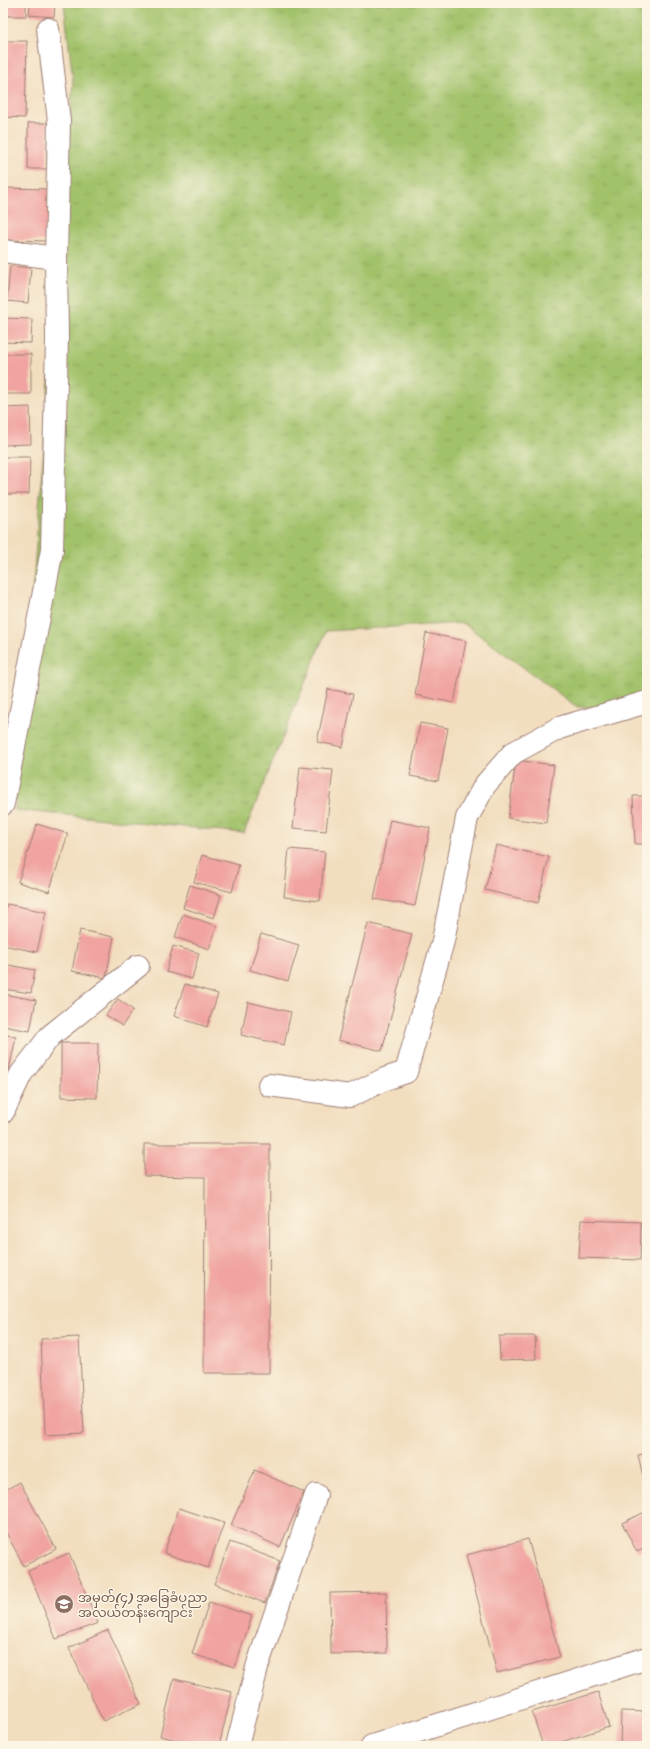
<svg xmlns="http://www.w3.org/2000/svg" width="650" height="1749" viewBox="0 0 650 1749" font-family="Sriracha,'Noto Sans Myanmar',sans-serif">
<defs>
<pattern id="grass-tufts" width="24" height="20" patternUnits="userSpaceOnUse"><rect width="24" height="20" fill="#a2c26a"/><path d="M3 7l-1-3M5 7V3M7 7l1-3M15 17l-1-3M17 17v-4M19 17l1-3" fill="none" stroke="#8da65c"/></pattern>
</defs>
<rect width="100%" height="100%" fill="#fcf5e5"/>
<filter id="ink" filterUnits="userSpaceOnUse"><feTurbulence type="fractalNoise" baseFrequency=".025" numOctaves="2"/><feDisplacementMap in="SourceGraphic" scale="8" xChannelSelector="R" yChannelSelector="G"/><feConvolveMatrix kernelMatrix="1 2 1 2 8 2 1 2 1" color-interpolation-filters="sRGB"/></filter>
<filter id="wash" filterUnits="userSpaceOnUse"><feTurbulence type="fractalNoise" baseFrequency=".012" numOctaves="4" result="noise"/><feDisplacementMap in="SourceGraphic" scale="16" xChannelSelector="R" yChannelSelector="G"/><feGaussianBlur stdDeviation="0.9" result="paint"/><feColorMatrix in="noise" values="0 0 0 0 0 0 0 0 0 0 0 0 0 0 0 0 0 1.4 0 .05"/><feComposite in="paint" operator="in"/></filter>
<g filter="url(#wash)">
<rect width="100%" height="100%" fill="#f2debf"/>
<path fill="url(#grass-tufts)" stroke="#76704a" d="M64 3H647V707H577L463 623 326 631 244 833 15 810 73 80Z"/>
<g id="blocks">
<path fill="#f0a3a0" d="M3 3H26V16H3Z
M30 3H55L54 17 29 15Z
M3 41H27L25 118 3 117Z
M28 123H48L47 169H28Z
M3 188 50 189 49 241 3 240Z
M10 266 31 268 28 303 7 301Z
M3 318 32 319 31 343 3 342Z
M3 354H31V394H3Z
M30 407 31 444 3 445V408Z
M3 457H30L29 494H3Z
M426 633 466 641 454 703 415 695Z
M328 689 353 694 343 747 317 742Z
M420 723 448 728 438 781 410 776Z
M516 760 554 765 546 823 508 818Z
M300 767 333 770 326 831 293 828Z
M633 796H647V844H635Z
M390 820 430 828 415 906 374 899Z
M37 824 68 834 49 892 18 882Z
M496 845 549 857 538 903 485 890Z
M289 849 325 852 320 901 284 897Z
M202 855 239 865 232 892 194 882Z
M190 885 221 895 214 918 183 908Z
M7 904 46 912 37 952 3 945V923Z
M183 914 217 926 209 949 175 937Z
M368 923 412 934 382 1051 338 1040Z
M80 930 114 937 106 978 72 971Z
M261 934 299 945 288 981 250 970Z
M173 946 199 953 192 979 166 972Z
M3 964 35 970 31 993 3 989Z
M185 984 218 994 207 1027 174 1016Z
M3 994 36 1000 30 1031 3 1026Z
M118 999 133 1010 122 1026 106 1015Z
M248 1002 291 1012 284 1045 241 1035Z
M3 1034 16 1037 6 1084 3 1083Z
M61 1043H98L97 1098 61 1097Z
M144 1144H270L269 1373H204L205 1177 144 1176Z
M581 1220 641 1222 640 1260 579 1258Z
M499 1336H535L536 1359 500 1360Z
M79 1337 84 1433 45 1435 41 1339Z
M647 1453V1476H643L638 1455Z
M255 1470 304 1492 280 1547 231 1525Z
M20 1482 56 1549 24 1566 3 1527V1491Z
M179 1508 224 1523 208 1568 164 1553Z
M647 1511V1547L637 1552 622 1523Z
M528 1539 560 1657 497 1673 466 1555Z
M230 1542 280 1561 265 1603 214 1584Z
M69 1553 98 1623 56 1639 28 1571Z
M386 1592 387 1653 331 1654 330 1593Z
M209 1602 252 1616 235 1667 192 1654Z
M108 1630 141 1704 103 1721 69 1648Z
M174 1679 232 1692 219 1746H202L160 1736Z
M598 1692 609 1727 548 1746H543L532 1712Z
M621 1711 647 1712V1746H620Z"/>
</g>
</g>
<g filter="url(#ink)">
<use href="#blocks" fill-opacity="0" stroke="#9e7e75" stroke-width="1"/>
<g fill="none" stroke-linecap="round" stroke-linejoin="round">
<g stroke="#9e7e75" stroke-width="24">
<path id="minor" d="M48 29 59 121 56 258
M3 251 56 258 57 339 52 550 3 804
M269 1085 350 1096 385 1079 406 1072 443 941 467 818 485 785 513 753 559 728 647 702
M3 1112 21 1074 50 1036 138 966
M237 1746 258 1664 316 1495
M372 1746 647 1658"/>
</g>
<use href="#minor" stroke="#fff" stroke-width="22"/>
</g>
</g>
<defs>
<g id="school-disc" transform="scale(1)"><circle r="9.5" fill="#8d6e63" stroke="#fcf5e5"/><path d="M0-5L7-2L0 1L-7-2ZM-4 1L0 2.5L4 1V4Q0 6-4 4Z" fill="#fff"/></g>
</defs>
<g fill-rule="evenodd">
<use href="#school-disc" x="64" y="1604"/>
</g>
<g text-anchor="middle" stroke-width="3" stroke-linejoin="round" paint-order="stroke">
<g font-size="13" fill="#785e54" stroke="#fcf5e5" text-anchor="start">
<text x="78" y="1602">အမှတ်(၄) အခြေခံပညာ<tspan x="78" dy="15">အလယ်တန်းကျောင်း</tspan></text>
</g>
</g>
<rect width="650" height="1749" fill="none" stroke="#fcf5e5" stroke-width="16"/>
</svg>
